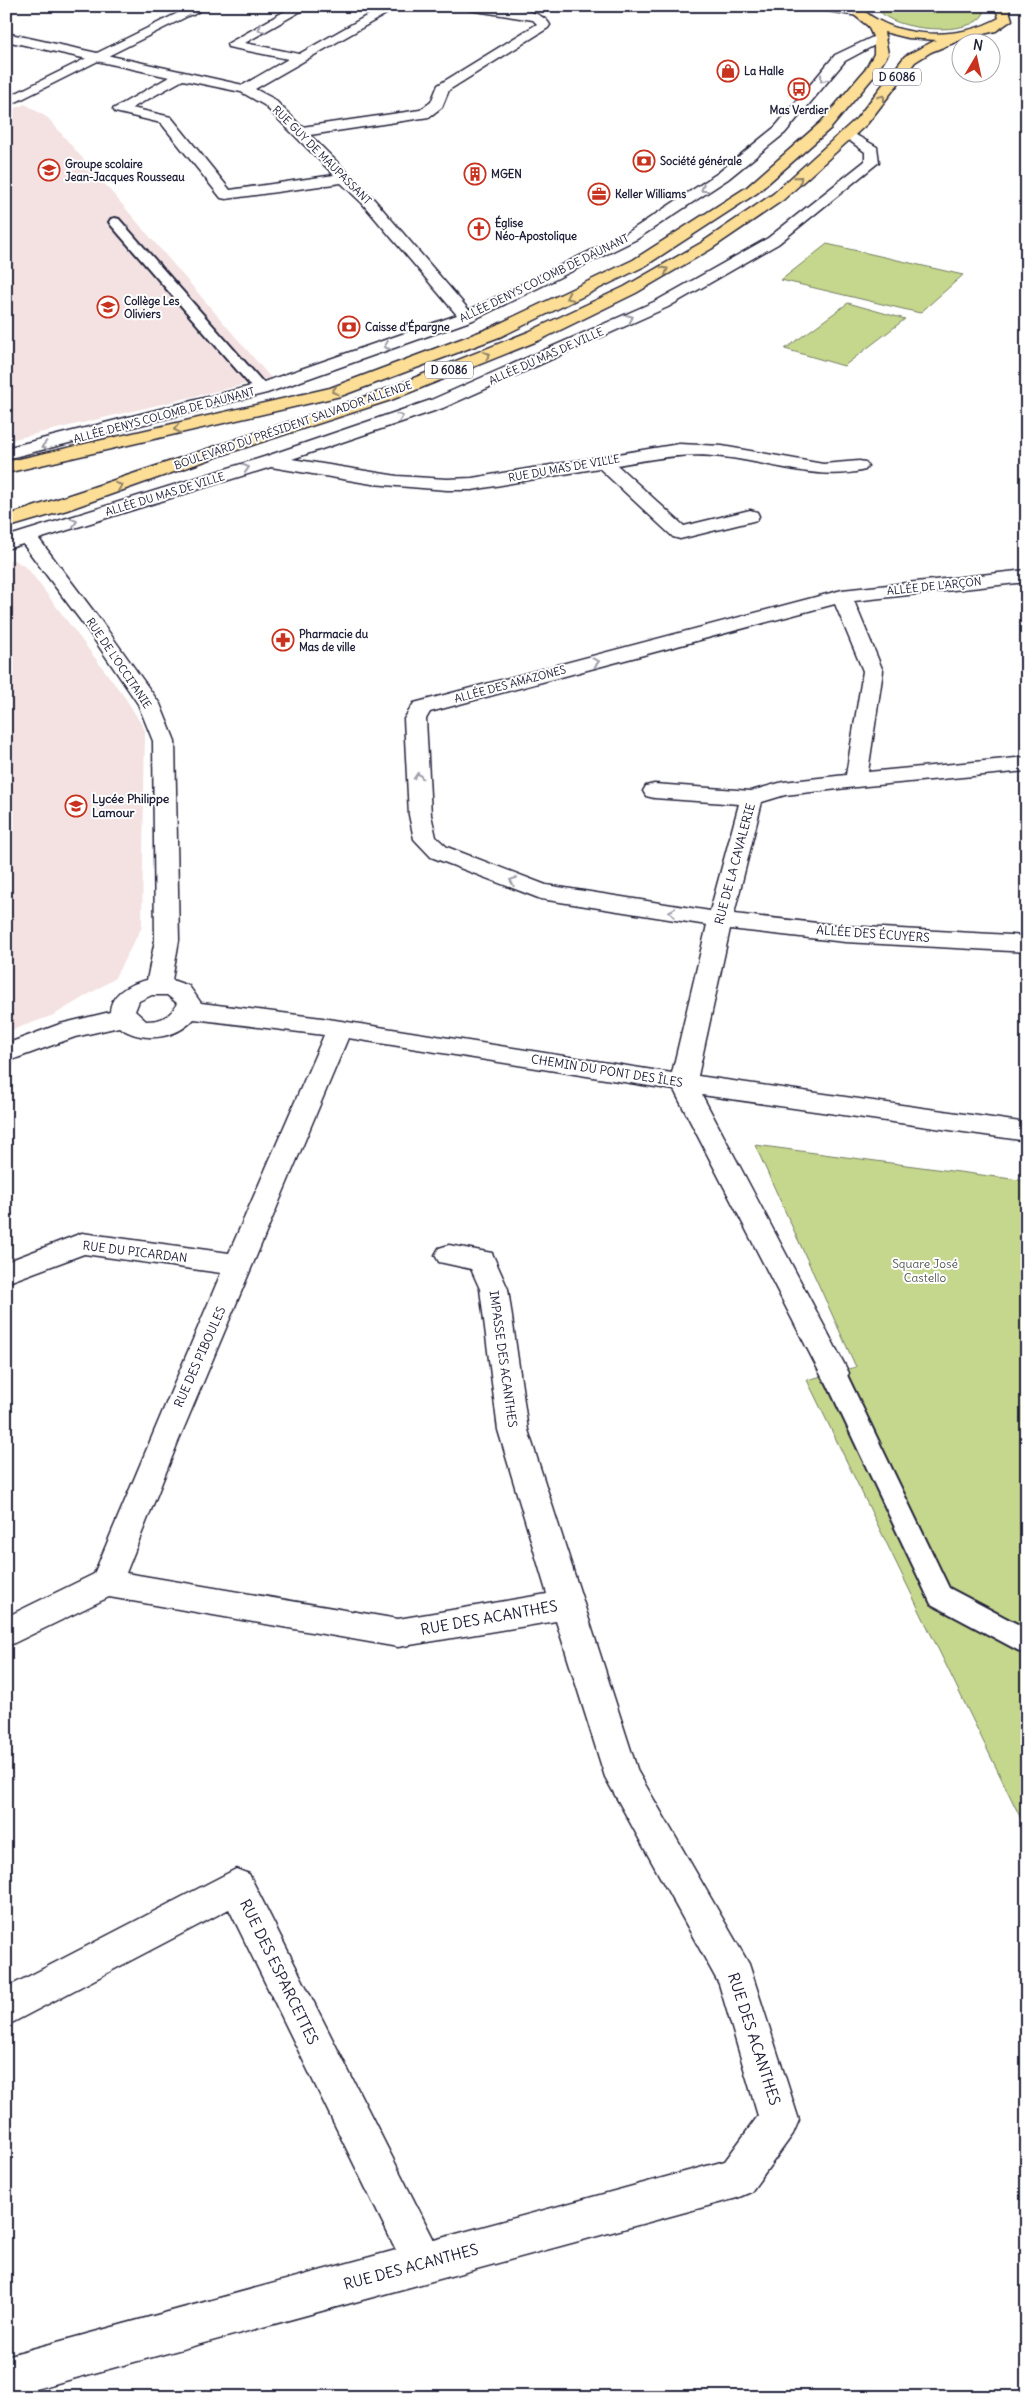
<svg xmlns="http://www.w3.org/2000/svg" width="1033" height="2403" viewBox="0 0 1033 2403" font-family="Delius,sans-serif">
<rect width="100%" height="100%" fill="#fff"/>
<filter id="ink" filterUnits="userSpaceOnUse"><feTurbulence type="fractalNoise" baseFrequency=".02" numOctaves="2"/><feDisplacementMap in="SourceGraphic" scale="10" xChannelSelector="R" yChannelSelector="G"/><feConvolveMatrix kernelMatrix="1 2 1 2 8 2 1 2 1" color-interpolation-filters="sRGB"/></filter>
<g filter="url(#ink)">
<path fill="#f4e2e2" d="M25 104 48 118 271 378 6 441V112Z
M6 560H15L28 569 126 699 145 730 142 927 114 979 54 1015 6 1032Z"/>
<path fill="#c5d78c" stroke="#747c64" d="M881 6H977L984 13C973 38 892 31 879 10Z
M827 244 963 275 920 313 781 280Z
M848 303 905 319 844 366 785 349Z
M755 1145 1027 1181V1831L807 1380 856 1367Z"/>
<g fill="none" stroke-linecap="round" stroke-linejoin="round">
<g stroke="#22223b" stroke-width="4">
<path id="lane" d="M115 218 119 219 266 386 268 389 266 392H256L111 225 109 222 111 219Z
M834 1364 843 1366 846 1373 949 1588 1027 1629V1655L931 1604 822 1373 825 1366Z"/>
</g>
<g stroke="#22223b" stroke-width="3">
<path id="street" d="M163 6 197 8 199 11 193 15 165 9Z
M294 6H310L245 43 299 54 384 6H400L255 89 274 99 302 127 420 110 431 102 438 85 537 24 533 20 469 10 463 6C484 6 540 5 550 25L548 28 449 90 442 107 429 117 310 135 372 197 469 310 627 233 718 173 775 127 835 55 875 36H885L886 39 845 61 785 133 728 179 637 239 473 320 267 393 6 459V448L255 385 457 315 362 203 341 183 226 199 221 198 161 123 115 112 113 109 169 77 6 41V33L243 85 288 59 228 47 227 44ZM183 80 241 92 264 105 334 175 230 190 171 117 132 108Z
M849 131 877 147 879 162 778 244 668 307 443 408 292 459 397 476 447 479 472 478 679 444 722 446 823 464 859 461 865 462 868 466 865 470C818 482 770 462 723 457 686 452 652 459 617 465L684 526 750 510 757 512 759 516 757 520 680 539 673 537 599 468 472 490H447L372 484 271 467 39 539 101 621 160 704 175 741 179 940 172 980 189 986 201 1003 322 1018 672 1073 707 925 541 899 431 857 414 839 409 815 404 719 414 703 842 590 1027 570V582L854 601 883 671 868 772 1027 757V771L856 787 785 795 762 802 734 914 845 926 1027 936V952L845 942 730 929 698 1076 1027 1123V1141L702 1095 849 1373 844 1381 834 1385 824 1381 674 1090 348 1038 178 1442 126 1573 398 1619 547 1594 498 1430 480 1289 471 1269 439 1262 435 1255 439 1248 449 1245 492 1253 508 1289 528 1430 638 1772 749 1964 799 2120 793 2134 751 2192 737 2198 6 2397V2356L396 2250 229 1909 6 2026V1988L236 1869 249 1874 434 2240 725 2161 758 2116 719 1984 605 1777 556 1621 398 1647 109 1597 6 1647V1617L94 1574 221 1273 84 1254 6 1283V1262L82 1233 229 1253 324 1035 194 1019C175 1040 142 1043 119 1027L75 1037 6 1062V1044L60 1024 110 1012C111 992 130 984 147 980L155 940 153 741 138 704 87 629 23 544 6 549V537L264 457 431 400 656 301 768 238 865 161V152L842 135ZM835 604 863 671 846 775 783 782 751 791 654 784 646 786 643 791 646 796 654 798 739 804 710 911 546 885 447 847 436 837 431 815 426 719 430 712ZM152 995H167L177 1003C171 1017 160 1021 146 1021L135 1011 139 1001Z"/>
</g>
<g stroke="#22223b" stroke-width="3">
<path id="secondary" d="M192 6H208L6 107V98Z
M815 6H846L862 9 864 12 858 16 821 10Z"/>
</g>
<g stroke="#22223b" stroke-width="3">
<path id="primary" d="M852 6H864V11C900 40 960 40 999 18L995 6H1008L1012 20 996 31 963 39 931 52 915 62 867 124 783 200 711 249 636 293 540 340 391 400 222 455 67 510 6 528V516L379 392 528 332 624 287 701 243 773 194 857 118 905 56 936 40 908 38 884 32 888 54 875 75 831 128 757 193 645 266 502 336 341 396 6 473V462L330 388 490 328 633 260 747 187 821 122 865 70 874 54V39L868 26 854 15Z"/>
</g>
<use href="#lane" fill="#fff" fill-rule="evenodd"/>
<use href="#street" fill="#fff" fill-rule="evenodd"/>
<use href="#secondary" fill="#fff" fill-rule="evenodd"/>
<use href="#primary" fill="#fcde96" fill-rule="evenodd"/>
</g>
<defs><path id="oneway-chevron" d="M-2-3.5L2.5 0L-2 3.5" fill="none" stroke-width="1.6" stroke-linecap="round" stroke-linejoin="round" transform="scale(1.25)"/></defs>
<g stroke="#9c9ca7">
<use href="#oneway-chevron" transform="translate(261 29) rotate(152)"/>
<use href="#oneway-chevron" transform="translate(823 79) rotate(128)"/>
<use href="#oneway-chevron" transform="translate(704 189) rotate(147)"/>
<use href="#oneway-chevron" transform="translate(630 318) rotate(-24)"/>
<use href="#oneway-chevron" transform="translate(387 346) rotate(161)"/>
<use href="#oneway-chevron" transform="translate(400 417) rotate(-19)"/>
<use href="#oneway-chevron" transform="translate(45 446) rotate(167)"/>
<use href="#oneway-chevron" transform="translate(246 468) rotate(-17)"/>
<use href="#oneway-chevron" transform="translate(74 522) rotate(-17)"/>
<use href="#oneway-chevron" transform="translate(596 662) rotate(-15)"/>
<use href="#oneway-chevron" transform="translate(418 776) rotate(-93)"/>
<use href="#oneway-chevron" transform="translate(513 881) rotate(-159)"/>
<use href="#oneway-chevron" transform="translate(672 912) rotate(-171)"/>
</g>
<g stroke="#8f8068">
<use href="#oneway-chevron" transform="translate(882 98) rotate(-53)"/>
<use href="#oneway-chevron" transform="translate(799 179) rotate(-41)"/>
<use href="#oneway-chevron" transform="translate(665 270) rotate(-30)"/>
<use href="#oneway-chevron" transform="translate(569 297) rotate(154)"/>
<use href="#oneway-chevron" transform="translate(487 355) rotate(-22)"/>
<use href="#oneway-chevron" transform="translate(335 391) rotate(163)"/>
<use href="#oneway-chevron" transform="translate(177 429) rotate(167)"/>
<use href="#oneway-chevron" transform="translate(119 486) rotate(-20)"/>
</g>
</g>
<defs>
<g id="shop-ring" transform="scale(1.125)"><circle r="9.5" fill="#fff" stroke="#c8321e" stroke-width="1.5"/><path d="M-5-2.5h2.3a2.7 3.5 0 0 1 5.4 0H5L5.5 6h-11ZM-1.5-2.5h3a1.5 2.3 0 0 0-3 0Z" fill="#c8321e"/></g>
<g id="bus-ring" transform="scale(1.125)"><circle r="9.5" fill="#fff" stroke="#c8321e" stroke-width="1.5"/><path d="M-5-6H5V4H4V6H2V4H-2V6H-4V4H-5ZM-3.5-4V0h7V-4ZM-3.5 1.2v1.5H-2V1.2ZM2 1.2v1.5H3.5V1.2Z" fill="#c8321e"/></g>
<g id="bank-ring" transform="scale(1.125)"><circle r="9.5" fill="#fff" stroke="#c8321e" stroke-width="1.5"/><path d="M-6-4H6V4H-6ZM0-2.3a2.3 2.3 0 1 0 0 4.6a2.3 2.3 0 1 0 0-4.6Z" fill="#c8321e"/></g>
<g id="school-ring" transform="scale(1.125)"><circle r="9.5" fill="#fff" stroke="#c8321e" stroke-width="1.5"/><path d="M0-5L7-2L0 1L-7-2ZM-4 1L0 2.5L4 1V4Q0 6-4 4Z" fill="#c8321e"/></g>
<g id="building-ring" transform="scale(1.125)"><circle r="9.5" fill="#fff" stroke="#c8321e" stroke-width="1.5"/><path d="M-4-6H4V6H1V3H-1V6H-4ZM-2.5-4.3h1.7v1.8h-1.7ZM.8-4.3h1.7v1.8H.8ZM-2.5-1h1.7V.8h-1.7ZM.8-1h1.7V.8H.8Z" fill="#c8321e"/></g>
<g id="office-ring" transform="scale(1.125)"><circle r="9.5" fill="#fff" stroke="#c8321e" stroke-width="1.5"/><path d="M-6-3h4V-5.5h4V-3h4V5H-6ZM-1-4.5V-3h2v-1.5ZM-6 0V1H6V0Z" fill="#c8321e"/></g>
<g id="church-ring" transform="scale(1.125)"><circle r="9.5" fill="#fff" stroke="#c8321e" stroke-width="1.5"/><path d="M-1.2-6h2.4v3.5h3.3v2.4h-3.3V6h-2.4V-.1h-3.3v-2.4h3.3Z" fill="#c8321e"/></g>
<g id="pharmacy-ring" transform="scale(1.125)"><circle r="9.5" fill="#fff" stroke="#c8321e" stroke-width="1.5"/><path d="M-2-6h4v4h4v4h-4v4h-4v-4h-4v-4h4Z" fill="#c8321e"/></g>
</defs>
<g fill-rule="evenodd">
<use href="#shop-ring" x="728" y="71"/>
<use href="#bus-ring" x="799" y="89"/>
<use href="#bank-ring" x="644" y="161"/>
<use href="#school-ring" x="49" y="170"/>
<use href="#building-ring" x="475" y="174"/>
<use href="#office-ring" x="599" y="194"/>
<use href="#church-ring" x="479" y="229"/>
<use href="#school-ring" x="108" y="307"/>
<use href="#bank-ring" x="349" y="327"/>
<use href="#pharmacy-ring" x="283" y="640"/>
<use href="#school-ring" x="76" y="806"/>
</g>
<g text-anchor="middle" stroke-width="4" stroke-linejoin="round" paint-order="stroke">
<g font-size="11" font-weight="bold" fill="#22223b" stroke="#fff" text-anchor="start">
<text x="744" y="75">La Halle</text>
<text x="799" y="114" text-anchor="middle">Mas Verdier</text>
<text x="660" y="165">Société générale</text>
<text x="65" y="168">Groupe scolaire<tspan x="65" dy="13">Jean-Jacques Rousseau</tspan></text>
<text x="491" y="178">MGEN</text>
<text x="615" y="198">Keller Williams</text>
<text x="495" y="227">Église<tspan x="495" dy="13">Néo-Apostolique</tspan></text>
<text x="124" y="305">Collège Les<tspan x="124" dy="13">Oliviers</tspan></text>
<text x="365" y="331">Caisse d'Épargne</text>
<text x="299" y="638">Pharmacie du<tspan x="299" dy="13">Mas de ville</tspan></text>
</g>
<g fill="#fff" stroke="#646476" stroke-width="1">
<rect x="873" y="68.5" width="48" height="17" rx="4"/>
<rect x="425" y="361.5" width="48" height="17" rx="4"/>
</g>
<g font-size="11" font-weight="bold" fill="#22223b">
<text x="897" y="81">D 6086</text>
<text x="449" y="374">D 6086</text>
</g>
<g font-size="11" fill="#22223b" stroke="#fff">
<text transform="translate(322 155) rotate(45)" y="4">RUE GUY DE MAUPASSANT</text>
<text transform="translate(544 278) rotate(-26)" y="4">ALLÉE DENYS COLOMB DE DAUNANT</text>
<text transform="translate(546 356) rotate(-24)" y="4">ALLÉE DU MAS DE VILLE</text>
<text transform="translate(164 415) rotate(-15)" y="4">ALLÉE DENYS COLOMB DE DAUNANT</text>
<text transform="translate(293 425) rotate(-19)" y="4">BOULEVARD DU PRÉSIDENT SALVADOR ALLENDE</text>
<text transform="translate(564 468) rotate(-10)" y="4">RUE DU MAS DE VILLE</text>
<text transform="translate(165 494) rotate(-17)" y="4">ALLÉE DU MAS DE VILLE</text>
<text transform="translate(934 586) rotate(-6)" y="4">ALLÉE DE L'ARÇON</text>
<text transform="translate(119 663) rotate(56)" y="4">RUE DE L'OCCITANIE</text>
<text transform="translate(510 684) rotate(-15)" y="4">ALLÉE DES AMAZONES</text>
</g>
<g font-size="12" font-weight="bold" fill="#22223b" stroke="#fff" text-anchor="start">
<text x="92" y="803">Lycée Philippe<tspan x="92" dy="14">Lamour</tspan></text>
</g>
<g font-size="12" fill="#22223b" stroke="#fff">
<text transform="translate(735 864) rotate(-75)" y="4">RUE DE LA CAVALERIE</text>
<text transform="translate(873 934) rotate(4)" y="4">ALLÉE DES ÉCUYERS</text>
<text transform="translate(607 1071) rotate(9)" y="4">CHEMIN DU PONT DES ÎLES</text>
<text transform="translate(135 1252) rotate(7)" y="4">RUE DU PICARDAN</text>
<text transform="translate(200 1357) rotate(-66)" y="4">RUE DES PIBOULES</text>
<text transform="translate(503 1359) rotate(82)" y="4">IMPASSE DES ACANTHES</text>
</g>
<g font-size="12" fill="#535853" stroke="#fff">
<text x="925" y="1268">Square José<tspan x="925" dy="14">Castello</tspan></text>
</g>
<g font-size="15" fill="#22223b" stroke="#fff">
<text transform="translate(489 1618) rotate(-10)" y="5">RUE DES ACANTHES</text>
<text transform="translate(279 1972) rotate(64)" y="5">RUE DES ESPARCETTES</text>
<text transform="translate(754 2039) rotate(72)" y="5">RUE DES ACANTHES</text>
<text transform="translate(411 2267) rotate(-15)" y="5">RUE DES ACANTHES</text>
</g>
</g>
<rect width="1033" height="2403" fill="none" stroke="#fff" stroke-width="25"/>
<rect x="12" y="12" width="1008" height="2378" fill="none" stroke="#22223b" stroke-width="2" filter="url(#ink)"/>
<g transform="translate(976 58) rotate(9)"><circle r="24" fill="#ffffff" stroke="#a7a7b1"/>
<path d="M0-4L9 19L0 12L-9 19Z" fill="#c8321e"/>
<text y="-8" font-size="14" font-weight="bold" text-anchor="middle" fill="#22223b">N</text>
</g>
</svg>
